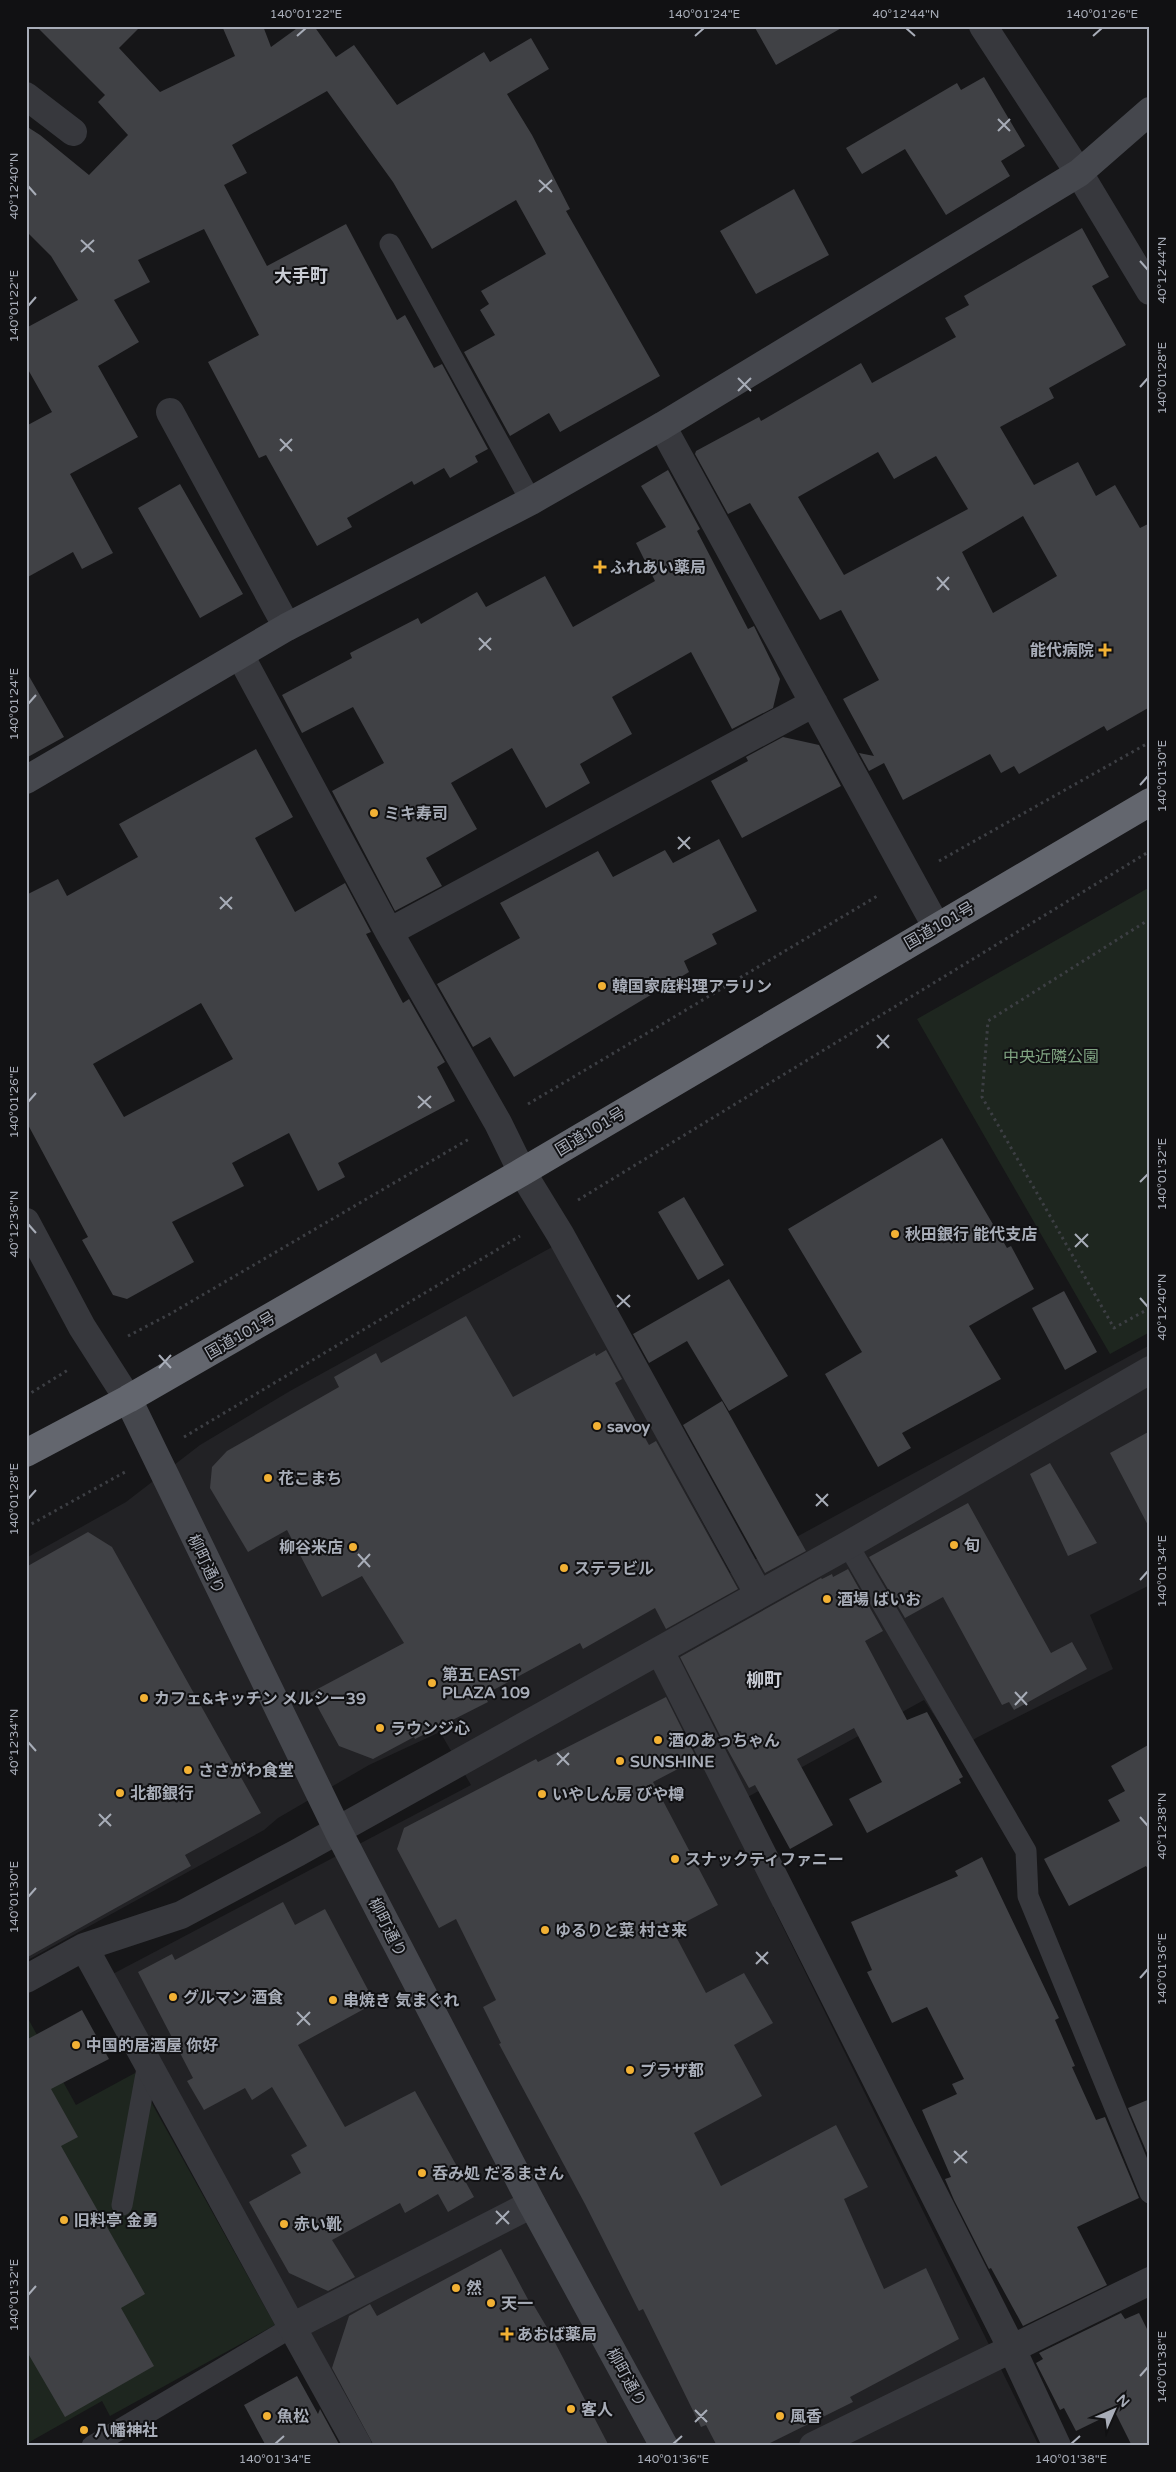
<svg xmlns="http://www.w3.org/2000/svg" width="1176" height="2472" viewBox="0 0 1176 2472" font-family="'Varela Round','Noto Sans JP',sans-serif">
<rect width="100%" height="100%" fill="#161618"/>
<path fill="#222225" d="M554 1246 730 1573 1150 1345V1585L1090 1615 1113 1669 976 1738 958 1751 924 1700 744 1799 795 1896 773 1907 1039 2446H366L107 1977 471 1785 440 1732 369 1765 278 1818 264 1830 26 1961V1558L126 1502 200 1445 290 1391Z"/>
<path fill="#1e261f" d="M1150 887V1332L1110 1354 917 1019Z
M26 2015 76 2105 135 2073 275 2325 110 2416 102 2401 26 2444Z"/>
<path fill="#404145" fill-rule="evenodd" d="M36 26H141L119 48 160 92 235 56 222 26H263L271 47 300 26H314L336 57 354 45 397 105 484 52 490 62 531 38 549 69 507 94 532 135 570 209 566 211 660 376 560 432 549 413 510 436 464 352 495 335 480 310 489 304 481 291 546 254 516 200 432 249 393 182 327 91 232 145 247 173 224 185 267 266 346 224 397 320 405 315 434 368 442 364 488 449 475 456 478 462 450 478 444 468 414 485 412 481 347 518 352 527 317 546 266 455 259 458 208 362 259 335 204 229 138 260 150 282 114 300 139 342 98 366 138 437 70 474 113 553 82 569 73 552 26 578V426L52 412 26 366V328L78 300 51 256 26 231V126L40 135 89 175 128 135 98 102 105 95Z
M754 26H845L776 65Z
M984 77 1025 146 1001 161 1010 176 946 215 905 149 862 174 846 148 957 83 961 90Z
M794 189 829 255 756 294 720 231Z
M1082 228 1109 277 1092 286 1126 345 1049 388 1054 398 1000 427 1034 485 1078 462 1096 496 1115 485 1140 528 1150 523V707L1107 731 1104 726 1019 774 1014 766 1001 773 990 754 903 800 884 763 869 771 859 753 874 756 843 699 879 680 841 610 820 620 750 503 728 514 695 454 696 451 759 417 761 421 861 363 872 383 956 337 945 318 969 305 964 296ZM878 452 894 479 936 456 968 509 844 575 798 497ZM1023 516 1057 576 993 613 962 552Z
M668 470 700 529 697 531 748 629 754 626 780 679 773 708 732 729 691 652 612 697 632 734 580 764 590 783 546 808 512 748 451 783 477 829 426 858 442 886 395 911 332 791 384 763 353 707 302 733 282 695 352 658 350 653 418 618 421 624 477 592 486 607 545 576 573 627 655 581 636 543 666 527 641 486Z
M180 484 243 594 200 618 138 508Z
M26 671 64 737 26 758Z
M783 737 819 745 841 786 742 838 711 781 748 761 746 757Z
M256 749 293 817 255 838 295 912 345 883 371 932 366 934 403 1003 409 999 445 1062 437 1067 455 1101 338 1163 345 1177 318 1191 289 1133 232 1163 244 1186 172 1222 194 1262 127 1299 113 1295 82 1240 88 1237 26 1121V895L58 879 67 896 138 857 119 824ZM201 1003 233 1059 124 1117 93 1064Z
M719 839 757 911 712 934 717 944 684 961 689 972 514 1077 490 1037 473 1047 437 984 520 938 500 903 598 851 613 877 665 850 673 863Z
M942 1138 1007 1248 1011 1246 1034 1289 969 1326 1001 1379 902 1433 911 1448 878 1467 825 1374 862 1352 788 1229Z
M684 1197 724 1265 698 1280 658 1212Z
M729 1279 788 1376 729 1411 687 1341 649 1363 633 1334Z
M1064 1291 1097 1352 1065 1370 1032 1308Z
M466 1316 513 1397 595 1353 596 1356 606 1350 622 1379 615 1383 649 1445 656 1441 738 1589 666 1629 655 1608 583 1649 580 1643 484 1695 488 1702 415 1739 414 1737 373 1759 339 1746 310 1693 404 1643 362 1576 322 1597 287 1530 248 1552 210 1488 212 1467 227 1451 339 1387 334 1377 376 1353 381 1363Z
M722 1401 806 1551 765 1573 683 1425Z
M1150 1431V1529L1110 1453Z
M1050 1463 1097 1543 1068 1556 1030 1474Z
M968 1503 1051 1653 1072 1642 1087 1669 1014 1710 1009 1702 1002 1705 943 1597 905 1618 869 1557Z
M88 1532 112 1547 261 1813 185 1855 191 1866 26 1958V1567Z
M848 1569 883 1631 865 1641 907 1720 927 1712 963 1777 959 1779 961 1783 867 1833 849 1799 882 1782 854 1728 797 1759 833 1825 790 1849 755 1785 749 1788 725 1745 680 1657 821 1578 822 1579 832 1574 833 1577Z
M666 1697 697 1759 653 1782 718 1905 672 1929 706 1993 744 1973 773 2023 734 2045 762 2096 694 2133 721 2186 836 2125 868 2187 844 2199 884 2289 926 2268 959 2339 850 2397 853 2402 764 2446H717L706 2425 701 2427 643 2309 639 2311 585 2204 499 2044 501 2043 483 2007 496 2000 456 1919 439 1928 397 1849 404 1828 536 1759 538 1762Z
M1150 1744V1872L1146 1866 1069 1906 1044 1859 1120 1821 1108 1800 1125 1791 1111 1766Z
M982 1857 1059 2018 1055 2020 1075 2066 1072 2067 1096 2120 1105 2117 1139 2198 1077 2227 1107 2285 1023 2326 991 2268 989 2269 954 2200 945 2179 951 2177 922 2110 957 2094 952 2084 964 2079 927 2007 892 2023 867 1972 872 1970 851 1922 958 1876 955 1871Z
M283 1902 295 1925 325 1909 375 2003 298 2045 345 2127 415 2091 474 2197 448 2212 438 2194 405 2213 400 2203 332 2240 355 2277 328 2291 289 2273 249 2202 301 2173 291 2155 307 2146 272 2087 252 2100 245 2088 204 2110 187 2081 193 2078 138 1972 172 1954 175 1960Z
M82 2010 109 2059 51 2089 78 2137 61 2146 145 2294 121 2308 154 2366 65 2417 26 2350V2040Z
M1150 2099V2160L1128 2108Z
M501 2249 531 2305 533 2304 549 2331 609 2446H374L332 2368 349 2316 370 2304 377 2316Z
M1121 2313 1125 2319 1139 2313 1150 2335V2446H1132L1115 2412 1076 2431 1064 2408 1060 2410 1036 2363 1043 2359 1039 2353Z
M297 2376 318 2414 320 2409 340 2446H266L244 2405Z"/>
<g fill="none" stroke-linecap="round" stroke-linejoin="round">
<path stroke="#3d3f44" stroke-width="3" stroke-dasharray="2.5 4" stroke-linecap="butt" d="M939 861 1150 742
M1150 919 988 1021 982 1097 1114 1328 1150 1308
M528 1104 879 895
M578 1200 1150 851
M128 1336 170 1314 469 1139
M26 1396 68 1370
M184 1437 520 1236
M26 1527 125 1472"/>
<path stroke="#37383d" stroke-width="21" d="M390 244 531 501
M848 1545 1026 1851 1028 1896 1150 2193
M122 2205 148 2063
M92 2446 292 2327"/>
<path stroke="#37383d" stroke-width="28" d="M983 26 1079 173 1150 291
M26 96 73 132
M170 412 287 627
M662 426 936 926
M240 655 389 932 498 1123 522 1172 560 1234 758 1593
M389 932 814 703
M26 1222 82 1327 128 1399
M660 1651 1011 2347 1057 2446
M84 1947 292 2327 532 2204
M26 1979 84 1947 181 1915 297 1853 848 1545 1150 1370
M292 2327 358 2446
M813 2446 1150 2281"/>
<path stroke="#45474d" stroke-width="28" d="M26 780 287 627 531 501 662 426 1079 173 1150 111
M128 1399 338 1831 532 2204 664 2446"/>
<path stroke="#63666e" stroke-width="28" d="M26 1453 128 1399 522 1172 1150 802"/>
</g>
<path fill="none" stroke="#a8adb8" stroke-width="2" d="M906 28 915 36M297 36 306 28M695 36 704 28M1093 36 1102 28M998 119 1010 131M998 131 1010 119M539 180 552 192M28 186 36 195M539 192 552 180M81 240 94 252M81 252 94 240M1140 261 1148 270M28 306 36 297M738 378 751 391M1140 387 1148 378M738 391 751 378M280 439 292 451M280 451 292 439M937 577 949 590M937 590 949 577M479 638 491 650M479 650 491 638M28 704 36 695M1140 785 1148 776M678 837 690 849M678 849 690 837M220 897 232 909M220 909 232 897M877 1035 889 1048M877 1048 889 1035M418 1096 431 1108M28 1102 36 1093M418 1108 431 1096M1140 1182 1148 1174M28 1224 36 1233M1075 1234 1088 1247M1075 1247 1088 1234M617 1295 630 1307M1140 1298 1148 1307M617 1307 630 1295M159 1355 171 1368M159 1368 171 1355M816 1494 828 1506M28 1499 36 1490M816 1506 828 1494M358 1554 370 1567M358 1567 370 1554M1140 1580 1148 1571M1015 1692 1027 1705M1015 1705 1027 1692M28 1742 36 1751M557 1753 569 1765M557 1765 569 1753M99 1814 111 1826M1140 1817 1148 1826M99 1826 111 1814M28 1897 36 1888M756 1952 768 1964M756 1964 768 1952M1140 1978 1148 1969M297 2012 310 2025M297 2025 310 2012M954 2151 967 2163M954 2163 967 2151M496 2211 509 2224M496 2224 509 2211M28 2295 36 2286M1140 2376 1148 2367M695 2410 707 2422M695 2422 707 2410M275 2444 284 2436M673 2444 682 2436M1071 2444 1080 2436"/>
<g fill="#f2b134" stroke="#111113" stroke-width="2">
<path d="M597.5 559.5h5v5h5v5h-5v5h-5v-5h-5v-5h5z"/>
<path d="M1102.5 642.5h5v5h5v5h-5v5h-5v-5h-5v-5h5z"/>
<circle cx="374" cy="813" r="5"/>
<circle cx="602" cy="986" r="5"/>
<circle cx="895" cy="1234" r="5"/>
<circle cx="597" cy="1426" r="5"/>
<circle cx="268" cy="1478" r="5"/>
<circle cx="954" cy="1545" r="5"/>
<circle cx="353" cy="1547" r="5"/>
<circle cx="564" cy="1568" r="5"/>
<circle cx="827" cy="1599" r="5"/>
<circle cx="432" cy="1683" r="5"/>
<circle cx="144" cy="1698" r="5"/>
<circle cx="380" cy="1728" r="5"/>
<circle cx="658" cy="1740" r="5"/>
<circle cx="620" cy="1761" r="5"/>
<circle cx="188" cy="1770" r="5"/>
<circle cx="120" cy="1793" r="5"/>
<circle cx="542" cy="1794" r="5"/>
<circle cx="675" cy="1859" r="5"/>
<circle cx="545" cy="1930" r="5"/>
<circle cx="173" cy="1997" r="5"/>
<circle cx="333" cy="2000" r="5"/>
<circle cx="76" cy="2045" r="5"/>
<circle cx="630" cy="2070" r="5"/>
<circle cx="422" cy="2173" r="5"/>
<circle cx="64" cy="2220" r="5"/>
<circle cx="284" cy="2224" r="5"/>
<circle cx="456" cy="2288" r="5"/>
<circle cx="491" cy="2303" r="5"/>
<path d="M504.5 2326.5h5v5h5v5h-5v5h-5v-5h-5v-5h5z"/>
<circle cx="571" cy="2409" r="5"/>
<circle cx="267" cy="2416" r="5"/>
<circle cx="780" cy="2416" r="5"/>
<circle cx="84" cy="2430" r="5"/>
</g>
<g text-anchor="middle" stroke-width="4" stroke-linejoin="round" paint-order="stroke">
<g font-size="16" font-weight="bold" fill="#a8adb8" stroke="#111113" text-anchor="start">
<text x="610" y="573">ふれあい薬局</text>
<text x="1094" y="656" text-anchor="end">能代病院</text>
<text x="384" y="819">ミキ寿司</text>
<text x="612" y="992">韓国家庭料理アラリン</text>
<text x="905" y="1240">秋田銀行 能代支店</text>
<text x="607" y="1432">savoy</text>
<text x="278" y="1484">花こまち</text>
<text x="964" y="1551">旬</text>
<text x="343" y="1553" text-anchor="end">柳谷米店</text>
<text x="574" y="1574">ステラビル</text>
<text x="837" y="1605">酒場 ばいお</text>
<text x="442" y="1680">第五 EAST<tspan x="442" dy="18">PLAZA 109</tspan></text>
<text x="154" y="1704">カフェ&amp;キッチン メルシー39</text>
<text x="390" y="1734">ラウンジ心</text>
<text x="668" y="1746">酒のあっちゃん</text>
<text x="630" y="1767">SUNSHINE</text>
<text x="198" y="1776">ささがわ食堂</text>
<text x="130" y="1799">北都銀行</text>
<text x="552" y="1800">いやしん房 びや樽</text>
<text x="685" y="1865">スナックティファニー</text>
<text x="555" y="1936">ゆるりと菜 村さ来</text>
<text x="183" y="2003">グルマン 酒食</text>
<text x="343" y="2006">串焼き 気まぐれ</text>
<text x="86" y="2051">中国的居酒屋 你好</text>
<text x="640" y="2076">プラザ都</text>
<text x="432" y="2179">呑み処 だるまさん</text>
<text x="74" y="2226">旧料亭 金勇</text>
<text x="294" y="2230">赤い靴</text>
<text x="466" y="2294">然</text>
<text x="501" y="2309">天一</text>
<text x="517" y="2340">あおば薬局</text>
<text x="581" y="2415">客人</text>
<text x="277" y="2422">魚松</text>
<text x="790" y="2422">風香</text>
<text x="94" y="2436">八幡神社</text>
</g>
<g font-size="16" fill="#a8adb8" stroke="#111113">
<text transform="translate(939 925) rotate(-30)" y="6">国道101号</text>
<text transform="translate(590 1131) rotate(-31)" y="6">国道101号</text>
<text transform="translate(240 1335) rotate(-30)" y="6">国道101号</text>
<text transform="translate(207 1564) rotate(64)" y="6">柳町通り</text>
<text transform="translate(388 1927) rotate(63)" y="6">柳町通り</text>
<text transform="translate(627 2377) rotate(61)" y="6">柳町通り</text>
</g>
<g font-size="16" fill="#7fa381" stroke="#111113">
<text x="1051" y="1062">中央近隣公園</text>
</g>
<g font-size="18" font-weight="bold" fill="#c9ccd4" stroke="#111113">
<text x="301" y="282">大手町</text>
<text x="764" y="1686">柳町</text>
</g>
</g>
<rect width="1176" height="2472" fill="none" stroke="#111113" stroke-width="55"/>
<g transform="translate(1114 2410) rotate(45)" stroke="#111113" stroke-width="4" paint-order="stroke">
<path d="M0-4L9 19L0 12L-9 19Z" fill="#a8adb8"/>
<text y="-8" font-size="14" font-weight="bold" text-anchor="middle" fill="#a8adb8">N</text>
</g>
<rect x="28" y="28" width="1120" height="2416" fill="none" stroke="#a8adb8" stroke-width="2"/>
<g font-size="12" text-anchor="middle" fill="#a8adb8">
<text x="306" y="18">140°01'22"E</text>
<text x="704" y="18">140°01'24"E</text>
<text x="906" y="18">40°12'44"N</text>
<text x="1102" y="18">140°01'26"E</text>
<text transform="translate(14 186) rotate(-90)" y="4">40°12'40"N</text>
<text transform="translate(1162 270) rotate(-90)" y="4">40°12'44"N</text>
<text transform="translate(14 306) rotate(-90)" y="4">140°01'22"E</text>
<text transform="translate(1162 378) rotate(-90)" y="4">140°01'28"E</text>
<text transform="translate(14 704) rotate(-90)" y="4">140°01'24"E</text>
<text transform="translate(1162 776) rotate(-90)" y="4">140°01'30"E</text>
<text transform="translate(14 1102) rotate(-90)" y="4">140°01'26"E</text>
<text transform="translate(1162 1174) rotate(-90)" y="4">140°01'32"E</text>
<text transform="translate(14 1224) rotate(-90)" y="4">40°12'36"N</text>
<text transform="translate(1162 1307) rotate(-90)" y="4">40°12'40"N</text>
<text transform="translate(14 1499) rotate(-90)" y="4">140°01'28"E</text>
<text transform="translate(1162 1571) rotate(-90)" y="4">140°01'34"E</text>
<text transform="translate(14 1742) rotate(-90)" y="4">40°12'34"N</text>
<text transform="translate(1162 1826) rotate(-90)" y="4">40°12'38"N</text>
<text transform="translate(14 1897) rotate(-90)" y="4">140°01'30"E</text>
<text transform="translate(1162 1969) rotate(-90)" y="4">140°01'36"E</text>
<text transform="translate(14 2295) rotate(-90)" y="4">140°01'32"E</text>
<text transform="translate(1162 2367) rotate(-90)" y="4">140°01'38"E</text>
<text x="275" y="2463">140°01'34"E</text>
<text x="673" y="2463">140°01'36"E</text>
<text x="1071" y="2463">140°01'38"E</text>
</g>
</svg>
